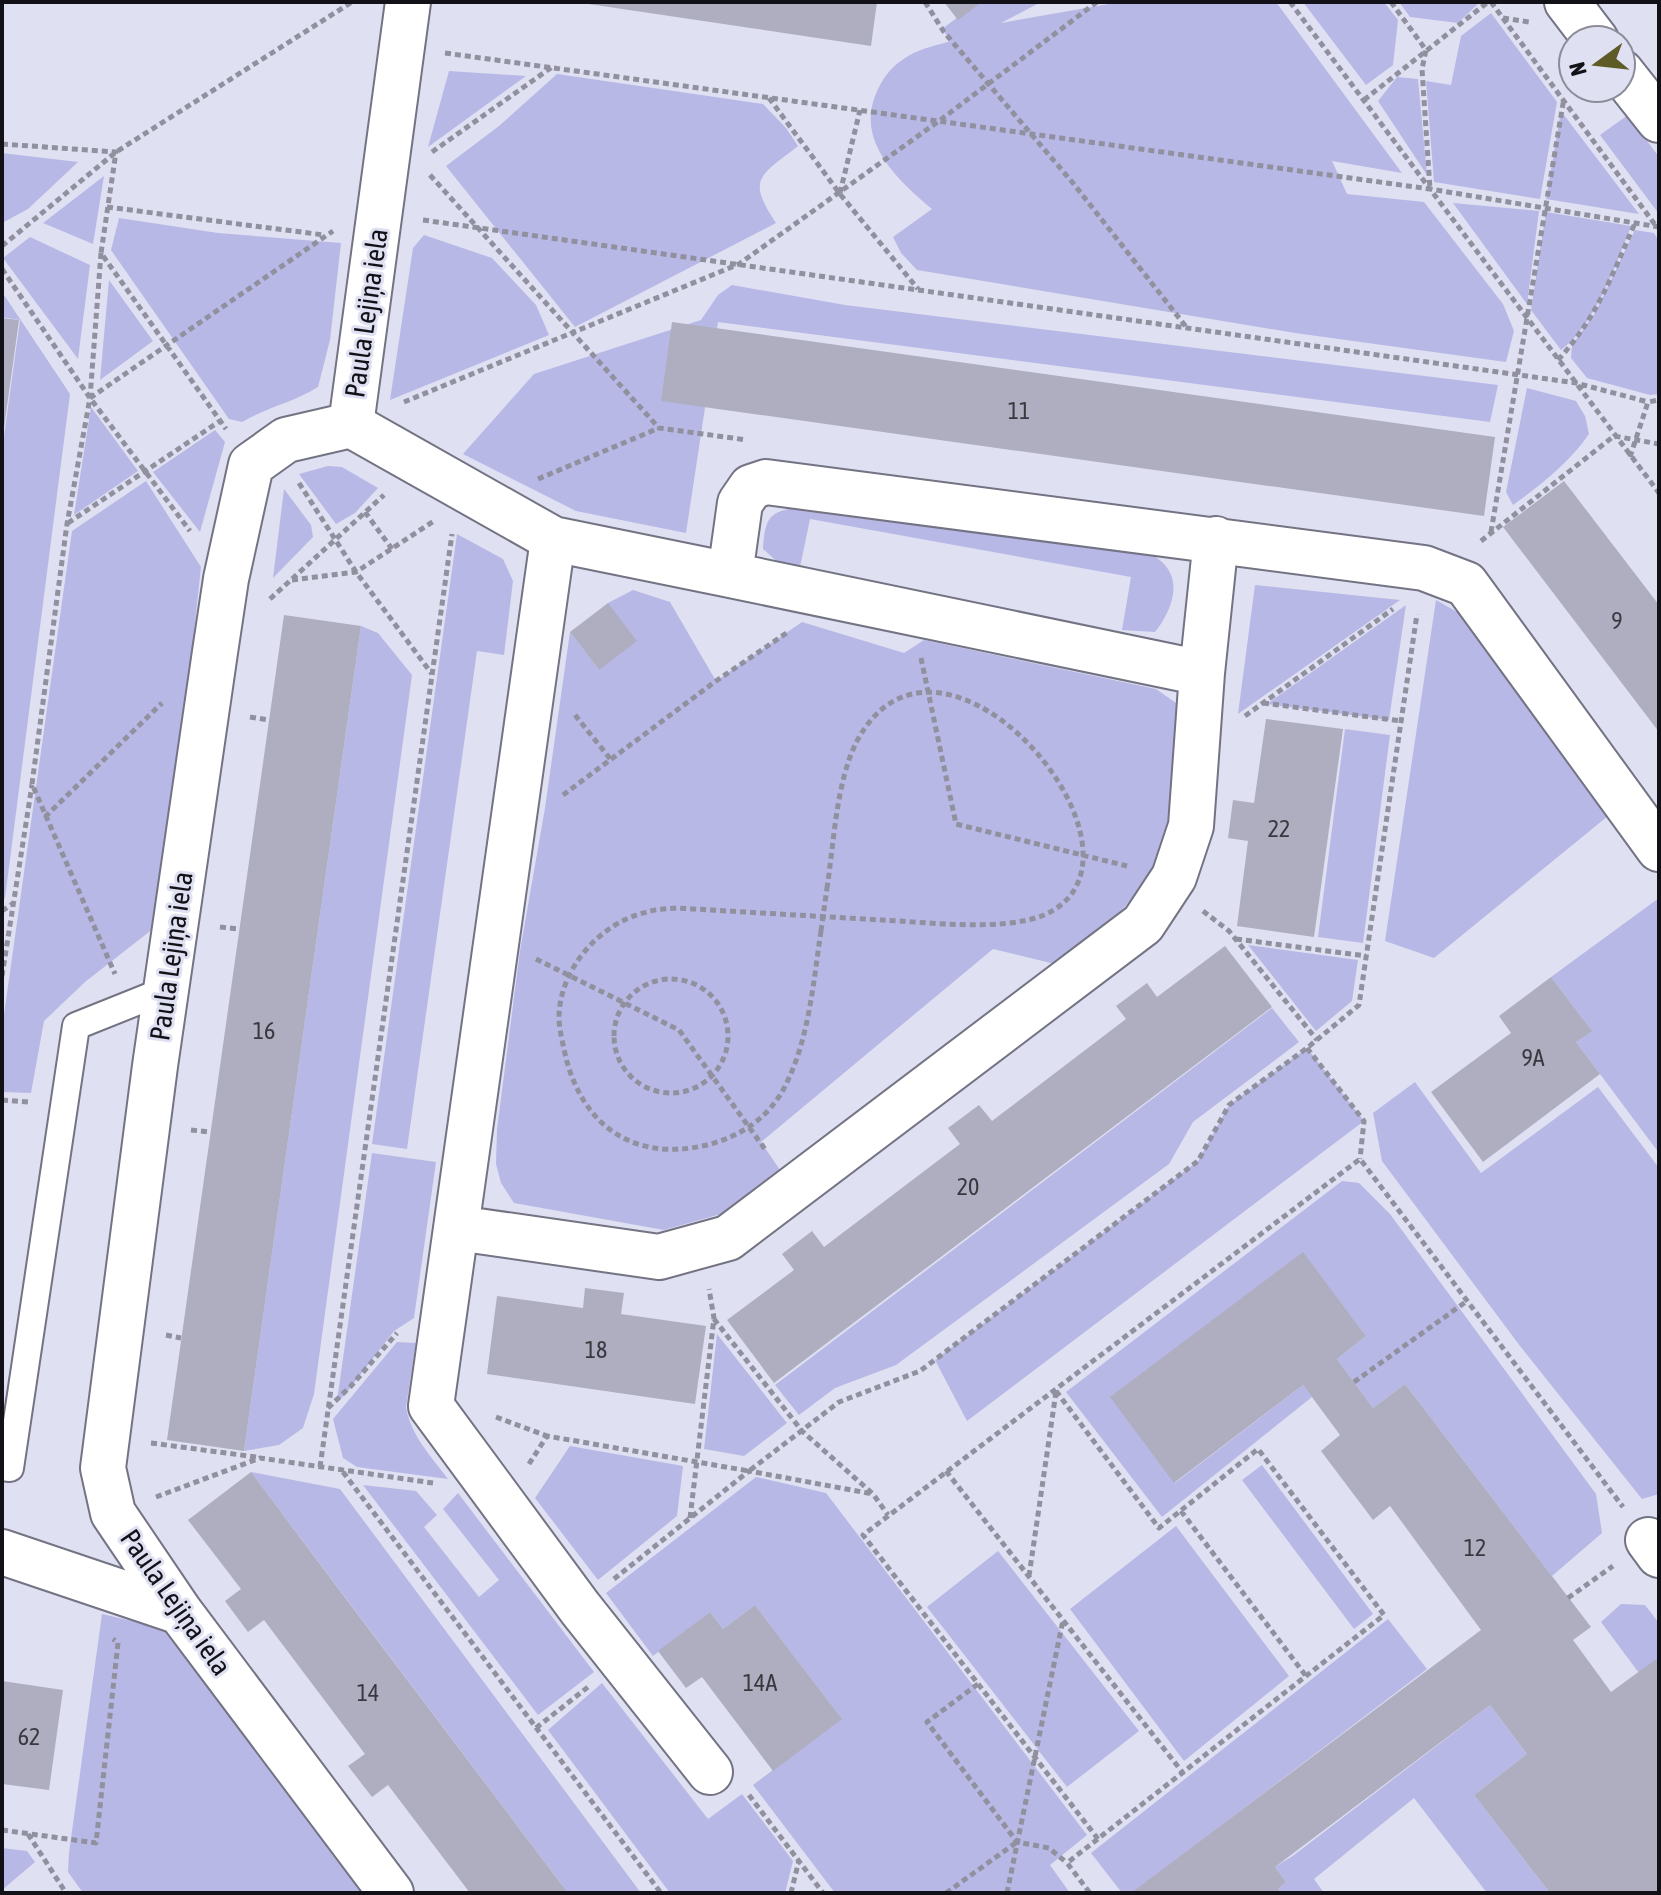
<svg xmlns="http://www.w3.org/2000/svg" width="1661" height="1895" viewBox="0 0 1661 1895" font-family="'Asap Condensed',sans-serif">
<rect width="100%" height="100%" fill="#dfe0f2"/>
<path fill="#b8b8e6" d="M978 2H1041L1001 23 1120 2H1276L1402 173 1332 161 1347 194 1424 202 1503 304 1514 331 1506 362 1295 333 917 270 901 253 893 237 932 209C899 181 857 143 875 96 882 78 892 65 910 55 922 48 938 45 951 41L942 29Z
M1303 2H1384L1398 20 1393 65 1366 85Z
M1399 2H1480L1458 23 1410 17Z
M1491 13 1557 102 1540 199 1434 182 1426 81 1451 85 1461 36Z
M449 71 526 76 428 147Z
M557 74 763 104 786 128 798 146C760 176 746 178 776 223L575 327 446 166 499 126Z
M1397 77 1418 79 1427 175 1378 101Z
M1561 111 1639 214 1546 199Z
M1628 115 1659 157V214L1600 135Z
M2 153 78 162 28 209 2 223Z
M104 176 93 244 43 223Z
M1453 203 1539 211 1527 304Z
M1546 212 1631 226C1616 265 1595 325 1561 350L1531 310Z
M119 218 218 233 341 243 330 340 318 387C294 402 268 407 242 422L229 419 111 250Z
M1635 230 1654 233 1659 241V394L1650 395 1587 378 1571 358 1572 345 1595 313Z
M424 235 492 258 536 305 549 335 390 400 413 248Z
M30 237 90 265 78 359 3 258Z
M109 280 153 341 100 380Z
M732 285 845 305 1498 385 1490 422 718 322 686 533 576 511 463 454 534 374 701 320 718 295Z
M2 292 70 394 5 898 2 900V451L20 320 2 317Z
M1527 388 1576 401 1585 416 1589 434C1570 462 1541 485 1513 505L1506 492Z
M91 407 138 471 74 515Z
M215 430 225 442 200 532 153 472Z
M328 466 342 467 378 488 355 513 336 524 299 474Z
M146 481 201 567 163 921 85 982 44 1021 31 1093 2 1092V1029L72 531Z
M284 489 311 525 313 537 273 578Z
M807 505 1127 546C1136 550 1149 553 1157 558 1186 578 1171 612 1155 632L1122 630 1131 577 810 519 799 572 780 564 763 549C765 512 772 512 807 505Z
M457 534 503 559 513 581 504 655 477 651 407 1149 372 1144Z
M1255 585 1400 600 1238 714Z
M633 590 670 602 716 681 802 622 904 653 924 640 1156 689 1176 703 1182 725 1169 820 1153 872 1123 909 1055 964 993 949 761 1142 780 1170 728 1212 664 1230 514 1203 501 1183 496 1164 497 1129 520 951 545 808 570 632 599 670 608 603Z
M1436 600 1459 613 1608 816 1434 958 1385 941Z
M1406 605 1389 720 1267 704Z
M361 626 378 633 412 675 314 1394 303 1428 279 1445 244 1451Z
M1345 729 1390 735 1363 943 1318 937Z
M1659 898V1153L1576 1042 1591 1030 1551 977Z
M1248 945 1358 960 1352 1001 1316 1031Z
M1272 1008 1299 1042 1193 1122 1169 1164 896 1365 835 1388 799 1415 775 1385Z
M1307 1048 1364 1121 967 1421 935 1360 1198 1161 1229 1105Z
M1415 1082 1481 1173 1598 1087 1659 1168V1494L1642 1499 1520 1346 1382 1161 1373 1113Z
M372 1153 436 1162 414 1318 394 1331 344 1396 337 1401Z
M1342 1181 1359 1183 1390 1214 1596 1494 1602 1533 1552 1576 1405 1384 1373 1408 1337 1359 1366 1336 1303 1253 1111 1397 1175 1483 1303 1385 1312 1397 1162 1517 1066 1392Z
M717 1334 787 1423 744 1456 704 1449Z
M397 1342 416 1343 406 1407C411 1436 431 1456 448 1479L357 1467 343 1458 333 1419Z
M570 1446 683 1466 677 1516 598 1580 535 1498Z
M1262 1465 1373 1614 1354 1629 1242 1480Z
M251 1472 340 1489 641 1893H568Z
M756 1477 826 1493 1087 1835 1050 1865 1070 1893H835L753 1785 841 1718 755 1605 723 1629 710 1612 653 1656 606 1593Z
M363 1485 416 1491 437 1515 424 1527 479 1597 499 1580 443 1509 458 1493 594 1672 538 1715Z
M1176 1526 1289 1676 1184 1761 1070 1609Z
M998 1551 1139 1731 1067 1787 927 1607Z
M1621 1604 1645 1605 1659 1623V1657L1639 1673 1601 1622Z
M102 1614 166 1629 366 1893H83L68 1872 69 1853Z
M1388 1619 1427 1669 1132 1893H1122L1091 1853Z
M602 1683 708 1819 742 1794 793 1861 785 1893H670L548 1730Z
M1490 1705 1527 1754 1474 1795 1550 1893H1487L1414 1798 1314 1879 1324 1893H1281L1278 1889 1286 1882 1275 1867 1294 1855Z
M2 1848 27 1851 35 1862 2 1890Z"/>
<path fill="#aeaec0" d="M575 2H877L871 46Z
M944 2H982L958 20Z
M2 318 19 320 4 428H2Z
M672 322 1495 437 1484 516 661 401Z
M1564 481 1659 605V732L1503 527Z
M608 603 637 641 599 670 570 632Z
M284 615 361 626 244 1451 167 1440Z
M1266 719 1343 729 1314 937 1237 926 1248 841 1228 838 1233 800 1254 803Z
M1225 946 1272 1007 774 1383 727 1320 794 1270 782 1254 812 1231 824 1247 960 1144 948 1128 979 1105 992 1121 1126 1019 1116 1006 1147 983 1157 997Z
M1551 977 1592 1031 1576 1042 1600 1074 1483 1162 1431 1092 1511 1033 1499 1016Z
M1303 1252 1366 1336 1337 1359 1373 1408 1405 1384 1591 1627 1573 1640 1611 1692 1659 1657V1893H1550L1474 1795 1527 1754 1490 1705 1275 1867 1286 1882 1278 1889 1281 1893H1131L1481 1630 1390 1506 1373 1520 1321 1451 1340 1435 1303 1385 1174 1483 1110 1397Z
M585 1288 624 1293 621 1314 706 1326 695 1404 487 1374 497 1296 583 1308Z
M251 1472 350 1604 568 1893H470L388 1785 372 1797 348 1766 365 1754 264 1620 248 1632 225 1601 241 1589 188 1520Z
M755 1605 842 1719 773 1771 702 1677 686 1688 658 1651 710 1612 723 1629Z
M2 1681 63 1690 49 1790 2 1784Z"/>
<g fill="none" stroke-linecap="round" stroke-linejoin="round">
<g stroke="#737383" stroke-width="30">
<path id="service" d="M2 1467 10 1468 76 1026 166 990"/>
</g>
<g stroke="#737383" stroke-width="48">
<path id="minor" d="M1567 2 1596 40
M1621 72 1659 120
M351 425 553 539 730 575 740 503 751 487 766 482 1424 568 1466 584 1659 849
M553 539 431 1406 580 1608 710 1772
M730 575 1202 673
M457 1228 659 1257 728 1238 1143 924 1174 877 1191 826 1202 673 1216 539
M1648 1540 1659 1555
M2 1552 180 1612
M391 1893 180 1612 113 1513 103 1468 155 1066 215 652 226 579 251 465 286 440 351 425 408 2"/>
</g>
<path stroke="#90909e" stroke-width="5" stroke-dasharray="6 4" stroke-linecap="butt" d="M925 2 944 32 1073 183 1187 328
M1290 2 1430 189 1659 227
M1391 2 1426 50 1422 69 1430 189
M1491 2 1656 226
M1503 18 1529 22
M445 53 1430 189 1659 493
M769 98 840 194 918 289
M1364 100 1488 2
M2 144 116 152 101 253 226 429
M432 152 552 67
M430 175 659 428 747 440
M840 193 860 110
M107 207 324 235
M423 220 1576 383 1648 402
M2 246 116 152 352 2
M101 253 90 398 67 524 32 784 115 974
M2 269 90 398 190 531
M1558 360C1598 316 1612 275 1635 223
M90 398 333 231
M404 402 739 264 939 121 1097 2
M1630 457 1648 402 1659 400
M538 479 659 428
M299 483 356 572 432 674
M365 512 392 549
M68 523 220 421
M1491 532 1564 98
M1481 541 1614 436 1659 444
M292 580 356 572 434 521
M270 599 384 495
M921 658 956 824 1127 866
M1263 703 1401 721
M575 715 612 761
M1245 716 1393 609
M250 717 269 720
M563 795 716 681 788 632
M45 817 162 703
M2 911 14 903
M1203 911 1229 931 1317 1040
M220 927 239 929
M821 931C813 984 809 1042 783 1090 767 1119 739 1137 707 1145 636 1162 584 1128 566 1058 563 1044 559 1030 559 1016 560 968 601 922 647 912 656 909 667 909 677 908 745 912 813 916 882 920 927 922 1002 932 1044 915 1175 858 942 582 857 741 836 782 834 843 827 888
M1236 939 1366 956
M536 959 679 1030 767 1152
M2 976 32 785
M614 1036a57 57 0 1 1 114 0a57 57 0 1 1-114 0Z
M1307 1048 1364 1121 1360 1159
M2 1100 28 1102
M191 1130 210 1132
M714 1319 802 1431 873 1494 888 1515
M166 1335 181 1338
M1354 1382 1467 1301
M1056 1391 1159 1528 1258 1449 1384 1615 1067 1863 1090 1893
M328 1408 351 1386 397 1333
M496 1417 547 1436
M151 1443 256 1457
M529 1464 547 1436 749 1471 839 1402 920 1371 1198 1161 1229 1105 1307 1048 1359 1005 1417 614
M320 1467 452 534
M946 1471 1183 1773
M343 1472 661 1893
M156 1497 260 1458 433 1483
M1181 1511 1306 1676
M690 1518 714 1318 709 1289
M1029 1576 1056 1392
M614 1579 749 1471 873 1494
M1568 1598 1613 1566
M978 1684 927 1722 1017 1842 1049 1848 1067 1863
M536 1728 588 1687
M749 1795 823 1893
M2 1830 96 1843 118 1643 113 1639
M28 1834 66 1893
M1098 1839 863 1535 1360 1159 1623 1507
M791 1893 799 1860
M946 1893 1017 1842
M1007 1893 1063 1620"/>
<use href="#service" stroke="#fff" stroke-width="26"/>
<use href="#minor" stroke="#fff" stroke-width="44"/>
<path stroke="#90909e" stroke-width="5" stroke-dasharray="6 4" stroke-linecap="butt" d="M821 931 827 888"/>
</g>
<g text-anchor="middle" stroke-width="6" stroke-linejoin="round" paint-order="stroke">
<g font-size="24" fill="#383841">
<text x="1019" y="419">11</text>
<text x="1617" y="629">9</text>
<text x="1279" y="837">22</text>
<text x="264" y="1039">16</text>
<text x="1533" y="1066">9A</text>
<text x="968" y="1195">20</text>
<text x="596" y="1358">18</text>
<text x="1475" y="1556">12</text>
<text x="760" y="1691">14A</text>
<text x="368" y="1701">14</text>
<text x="29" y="1745">62</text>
</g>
<g font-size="28" fill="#111117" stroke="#dfe0f2">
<text transform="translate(366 313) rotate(-82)" y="10">Paula Lejiņa iela</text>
<text transform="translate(171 956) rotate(-82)" y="10">Paula Lejiņa iela</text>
<text transform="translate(176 1602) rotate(55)" y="10">Paula Lejiņa iela</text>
</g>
</g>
<rect width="1661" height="1895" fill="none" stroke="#111117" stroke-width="8"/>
<g transform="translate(1597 64) rotate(255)"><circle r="38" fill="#dfe0f2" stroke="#8d8d9a" stroke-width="2"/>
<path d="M0-6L14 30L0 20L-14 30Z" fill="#5f5b27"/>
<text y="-12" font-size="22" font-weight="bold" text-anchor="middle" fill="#111117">N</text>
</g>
</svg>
